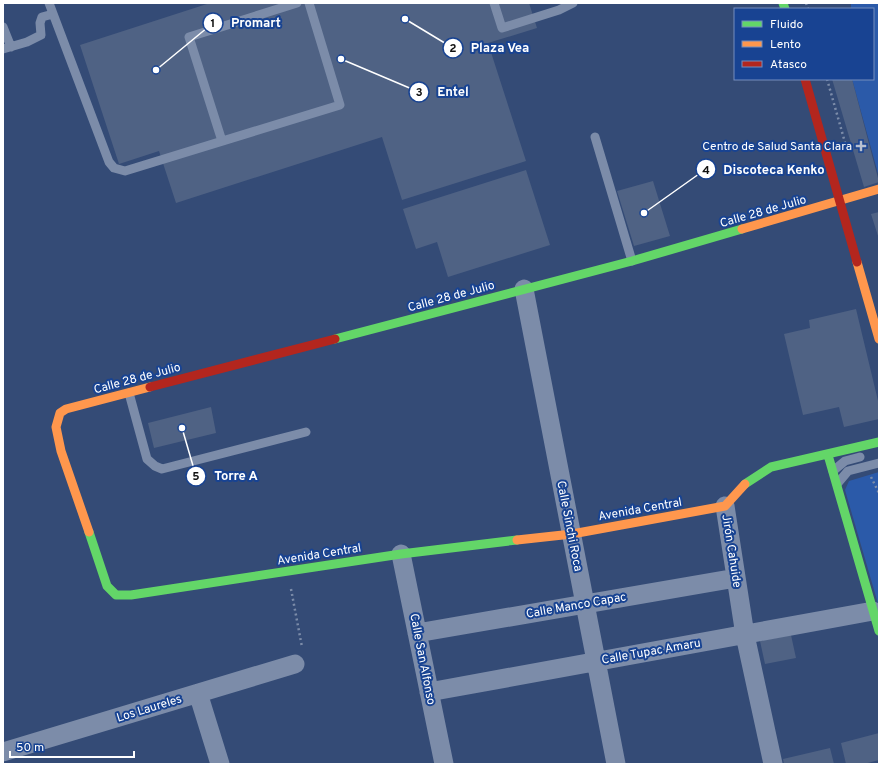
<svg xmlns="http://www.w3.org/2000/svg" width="882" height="767" viewBox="0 0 882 767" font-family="Overpass,sans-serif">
<rect width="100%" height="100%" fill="#344b76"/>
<path fill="#2b5aa9" d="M851 3H879V177L852 79H873V9H851Z
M879 472V607L845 490 849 481Z"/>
<path fill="#4f6284" d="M210 3H529L537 28 488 43 526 161 402 200 382 137 176 203 159 151 119 164 80 45Z
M832 79H852L879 182 864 187Z
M526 170 550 245 448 277 437 242 416 249 403 209Z
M653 181 670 236 634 246 617 191Z
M879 212V239L871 214Z
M856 309 879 405V419L844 427 839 407 803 415 784 334 810 328 809 320Z
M211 407 216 433 154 448 148 423Z
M791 635 796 658 765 664 760 641Z
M879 733V760L864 764H846L841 743Z
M830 748 834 764H784L783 759Z"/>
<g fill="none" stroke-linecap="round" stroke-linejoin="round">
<path stroke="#7c8ca9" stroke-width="2.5" stroke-dasharray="2 3" stroke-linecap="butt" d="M806 3 808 9
M827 79 846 146
M871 477 879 493
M291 589 302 647"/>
<path stroke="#7c8ca9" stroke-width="9" d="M49 3 109 162 114 168 125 171 340 105 309 3
M494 3 502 28 559 10 573 3
M3 27 11 47
M3 49 27 42 41 35 40 23 42 17 53 14
M595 137 632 261
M222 141 189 37 297 3
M129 393 147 459 155 466 162 469 306 432
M833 471 845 461 860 457
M837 484 848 471 879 463"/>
<path stroke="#7c8ca9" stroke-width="19" d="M524 289 616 764
M725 506 745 635 773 764
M401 554 444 764
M417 633 736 578
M429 692 873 611
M198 693 220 764
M3 752 295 664"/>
<path stroke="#63d668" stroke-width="9" d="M783 3 785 9
M335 339 632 261 742 229
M828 455 879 631
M745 484 771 467 879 442
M89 532 107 586 116 595H131L401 554 517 540"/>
<path stroke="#ff974d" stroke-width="9" d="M742 229 879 189
M857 262 879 339
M89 532 61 451 56 427 60 413 66 409 150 387
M517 540 572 534 725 506 745 484"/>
<path stroke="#b3261e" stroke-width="9" d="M805 79 857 262
M150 387 335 339"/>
</g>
<path fill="#b8c0cf" stroke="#184392" stroke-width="1.5" d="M859 140h4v4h4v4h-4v4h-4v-4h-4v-4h4z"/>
<g text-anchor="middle" stroke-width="4" stroke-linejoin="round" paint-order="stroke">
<g font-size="12" fill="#fff" stroke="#184392" text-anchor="end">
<text x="852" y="150">Centro de Salud Santa Clara</text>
</g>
<g font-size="12" fill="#fff" stroke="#184392">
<text transform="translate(763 211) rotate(-16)" y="4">Calle 28 de Julio</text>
<text transform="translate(451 296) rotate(-15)" y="4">Calle 28 de Julio</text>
<text transform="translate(137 378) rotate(-15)" y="4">Calle 28 de Julio</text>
<text transform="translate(640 509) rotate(-10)" y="4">Avenida Central</text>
<text transform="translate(570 526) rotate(79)" y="4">Calle Sinchi Roca</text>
<text transform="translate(732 551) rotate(81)" y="4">Jirón Cahuide</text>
<text transform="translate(319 554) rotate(-9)" y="4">Avenida Central</text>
<text transform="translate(576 605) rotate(-10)" y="4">Calle Manco Capac</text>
<text transform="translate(651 651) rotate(-10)" y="4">Calle Tupac Amaru</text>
<text transform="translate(423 659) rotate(79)" y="4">Calle San Alfonso</text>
<text transform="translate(149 708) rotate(-17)" y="4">Los Laureles</text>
</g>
</g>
<path fill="none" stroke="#fff" stroke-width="1.5" d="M156 70L213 23M405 19L453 48M341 59L419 92M644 213L706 169M182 428L196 476"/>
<g fill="#fff" stroke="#184392" stroke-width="1.5">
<circle cx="156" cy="70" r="4"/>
<circle cx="405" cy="19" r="4"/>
<circle cx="341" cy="59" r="4"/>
<circle cx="644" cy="213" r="4"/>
<circle cx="182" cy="428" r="4"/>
<circle cx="213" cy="23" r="10"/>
<circle cx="453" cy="48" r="10"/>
<circle cx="419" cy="92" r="10"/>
<circle cx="706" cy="169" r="10"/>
<circle cx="196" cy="476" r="10"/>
</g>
<g font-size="12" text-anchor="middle" font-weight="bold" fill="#111">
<text x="213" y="27">1</text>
<text x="453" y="52">2</text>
<text x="419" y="96">3</text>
<text x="706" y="174">4</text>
<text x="196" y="480">5</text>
</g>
<g font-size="13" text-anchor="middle" font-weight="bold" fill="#fff" stroke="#184392" stroke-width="4" stroke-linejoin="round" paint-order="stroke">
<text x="256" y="27">Promart</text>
<text x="500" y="52">Plaza Vea</text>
<text x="453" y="96">Entel</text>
<text x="774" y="174">Discoteca Kenko</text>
<text x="236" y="480">Torre A</text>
</g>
<rect width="882" height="767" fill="none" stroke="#ffffff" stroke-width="8"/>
<rect x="734" y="8" width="140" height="72" fill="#184392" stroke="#748ebe"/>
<rect x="742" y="21" width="20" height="6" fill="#63d668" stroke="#748ebe"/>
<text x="770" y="28" font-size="12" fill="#ffffff">Fluido</text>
<rect x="742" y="41" width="20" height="6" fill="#ff974d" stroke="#748ebe"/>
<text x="770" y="48" font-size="12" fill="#ffffff">Lento</text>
<rect x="742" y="61" width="20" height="6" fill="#b3261e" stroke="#748ebe"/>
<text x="770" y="68" font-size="12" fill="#ffffff">Atasco</text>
<path d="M10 751v6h124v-6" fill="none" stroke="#ffffff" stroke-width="2"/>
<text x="16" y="751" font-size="12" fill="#ffffff" stroke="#184392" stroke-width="3" paint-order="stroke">50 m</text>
</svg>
